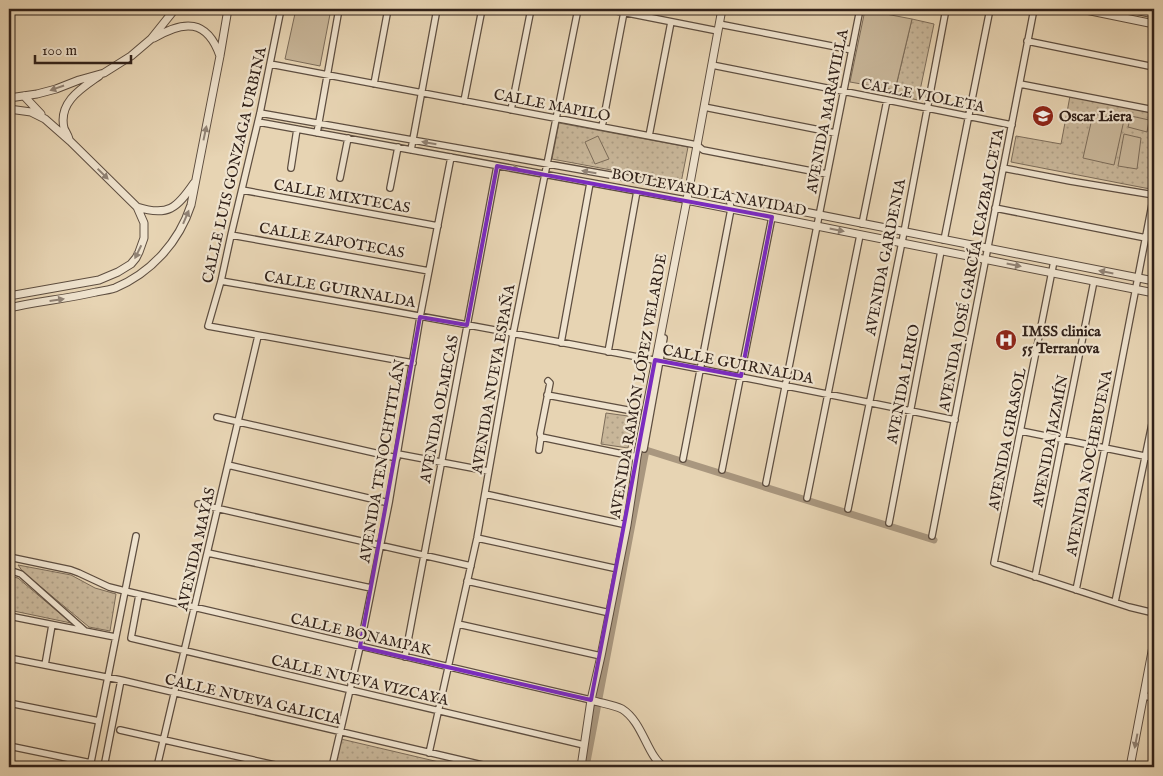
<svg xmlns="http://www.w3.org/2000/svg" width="1163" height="776" viewBox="0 0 1163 776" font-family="'IM FELL English',serif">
<defs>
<pattern id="park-dots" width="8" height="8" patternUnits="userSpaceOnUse" patternTransform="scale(1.25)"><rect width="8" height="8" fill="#c8b699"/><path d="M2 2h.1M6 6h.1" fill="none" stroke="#ac9c83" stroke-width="1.8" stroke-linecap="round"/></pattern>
</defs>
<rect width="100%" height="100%" fill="#e7d4b3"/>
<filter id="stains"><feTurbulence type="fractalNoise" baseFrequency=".004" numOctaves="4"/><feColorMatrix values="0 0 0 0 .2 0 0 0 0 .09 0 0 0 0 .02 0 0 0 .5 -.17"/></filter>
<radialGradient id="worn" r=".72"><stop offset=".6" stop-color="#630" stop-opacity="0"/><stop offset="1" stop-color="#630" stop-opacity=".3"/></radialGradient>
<path fill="url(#park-dots)" stroke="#7c6c59" d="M912 19 934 24 918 100 894 95Z
M1070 96 1154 113V165L1150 189 1011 162 1016 136 1061 144Z
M559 123 688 147 681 183 552 159Z
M606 413 628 416V419L634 420 628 448 601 444Z
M18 565 71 575 95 588 116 594 110 631 89 627 23 572Z
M9 576 18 578 71 623 9 610Z
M341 739 456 766V767H334Z"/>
<path fill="#c8b699" stroke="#7c6c59" d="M296 9H331L320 66 285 59Z
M865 10 912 19 895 90 850 82Z
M1093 114 1124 120 1114 165 1083 158Z
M1131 116 1149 120 1147 132 1128 127Z
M1124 134 1141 138 1137 169 1118 166Z
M598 136 609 159 595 164 585 142Z"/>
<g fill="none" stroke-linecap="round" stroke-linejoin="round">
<path stroke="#a9977f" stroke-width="7" d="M586 767 646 450 934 540"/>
<g stroke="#5e4e40" stroke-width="8">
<path id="minor" d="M281 9 260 113 231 235 221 281 208 326 413 363
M607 9 718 31
M719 24 852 50
M1027 41 1154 67
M270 64 697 145 703 150 827 174
M712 65 1012 125
M374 84 388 9
M1020 84 1154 110
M464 101 482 9
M704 107 835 133
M511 110 531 9
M260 113 689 189
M258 122 686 200
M602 127 624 12
M317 133 339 9
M649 136 671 22
M411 150 437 9
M291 168 297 129
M1003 168 1070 181 1154 195
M340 178 348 138
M390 188 398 147
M242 190 438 226
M995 208 1146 238
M862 224 887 100
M231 235 429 271
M944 240 990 9
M1054 261 994 563 1129 607 1154 613
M221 281C467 323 711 370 955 420
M561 343 590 183
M608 352 637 191
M548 381 550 383 540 434 541 437 637 457
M547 395 638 412
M217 417 397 458
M1021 431 1154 458
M644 449 664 338
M539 450 541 437
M398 454 488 471
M683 459 731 209 729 197
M228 465 389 503
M722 470 772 217
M766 483 860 9
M485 494 627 525
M807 498 860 235
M198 504 471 566
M848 509 904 232 946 9
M889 523 941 251
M932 536 1034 9
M477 538 618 569
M208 553 371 588
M9 557 71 570 79 573 109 587 125 591 591 700
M9 570 21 574 84 630
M1035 577 1094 281
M467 581 610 613
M1076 590 1105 448 1154 194
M139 595 131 638 584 745
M1115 602 1154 414
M9 616 115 637
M458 624 601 656
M405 657 497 166
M9 658 121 680 491 767
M45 665 52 625
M1146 684 1154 686
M1144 696 1154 698
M9 703 99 721
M120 730 284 767
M9 746 91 763
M429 753 477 538 513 334 578 9
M90 767 136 536
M104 767 121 680
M157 767 258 336
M332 767 360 647 389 503 420 317 451 157"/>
</g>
<g stroke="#5e4e40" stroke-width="9">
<path id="tertiary" d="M1081 9 1154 24
M1130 9 1154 14
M154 38C184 20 207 19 220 56
M24 96 41 114
M9 98 37 94 56 89 79 80 104 73 131 56 151 39 175 9
M9 109 31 112 45 119 70 141 137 207 144 223V238L139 252 136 258 131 264 118 272 99 280 9 296
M69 139C68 135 65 131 64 128 58 102 82 88 99 76
M689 189 1154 281
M686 200 1154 293
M137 207C168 217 177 208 194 183
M9 308C38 301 67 299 96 292 102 291 109 290 115 288 151 273 179 242 191 205L220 56 228 9
M591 700C600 703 614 705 622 709 643 722 647 756 664 767
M581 767 591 700 601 656 627 525 633 486 637 457 689 189 722 9
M1130 767 1154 641"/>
</g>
<use href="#minor" stroke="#efe3ce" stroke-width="5.5"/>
<use href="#tertiary" stroke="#efe3ce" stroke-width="7"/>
</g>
<defs><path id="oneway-solid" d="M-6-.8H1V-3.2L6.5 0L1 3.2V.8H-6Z" transform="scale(1.25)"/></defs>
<g fill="#908274">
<use href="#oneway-solid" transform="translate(57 88) rotate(161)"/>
<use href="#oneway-solid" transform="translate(205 133) rotate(-78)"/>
<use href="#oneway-solid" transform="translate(429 143) rotate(-170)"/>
<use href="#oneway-solid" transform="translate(512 168) rotate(10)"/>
<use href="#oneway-solid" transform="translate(589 172) rotate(-170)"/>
<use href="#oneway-solid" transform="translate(103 174) rotate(44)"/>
<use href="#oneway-solid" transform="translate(186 217) rotate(-67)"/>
<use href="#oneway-solid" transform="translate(837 230) rotate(11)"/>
<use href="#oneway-solid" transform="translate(138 252) rotate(116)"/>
<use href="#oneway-solid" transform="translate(1014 265) rotate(11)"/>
<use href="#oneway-solid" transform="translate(1106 272) rotate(-169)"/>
<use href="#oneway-solid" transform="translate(57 300) rotate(-8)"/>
<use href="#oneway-solid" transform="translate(1136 741) rotate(101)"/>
</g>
<path fill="none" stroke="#7b2cbf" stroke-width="4" stroke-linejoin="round" d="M497 166 772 217 741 376 655 360 591 700 360 647 420 317 467 325Z"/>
<defs>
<g id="school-disc" transform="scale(1.125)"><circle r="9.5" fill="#8f2418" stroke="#efe3ce"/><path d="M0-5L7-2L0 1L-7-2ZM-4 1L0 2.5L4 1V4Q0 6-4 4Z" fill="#fff"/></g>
<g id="hospital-disc" transform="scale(1.125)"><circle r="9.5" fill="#8f2418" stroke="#efe3ce"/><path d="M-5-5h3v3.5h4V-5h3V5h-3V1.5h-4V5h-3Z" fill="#fff"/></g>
</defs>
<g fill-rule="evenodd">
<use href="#school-disc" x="1043" y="116"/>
<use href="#hospital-disc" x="1006" y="340"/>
</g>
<g text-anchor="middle" stroke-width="4.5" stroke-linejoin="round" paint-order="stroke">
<g font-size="15" fill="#312119" stroke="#efe3ce">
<text transform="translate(923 95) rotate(11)" y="5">CALLE VIOLETA</text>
<text transform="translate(552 105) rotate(11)" y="5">CALLE MAPILO</text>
<text transform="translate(827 111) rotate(-79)" y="5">AVENIDA MARAVILLA</text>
<text transform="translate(234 165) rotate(-77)" y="5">CALLE LUIS GONZAGA URBINA</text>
<text transform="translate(709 192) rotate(11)" y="5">BOULEVARD LA NAVIDAD</text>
<text transform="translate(342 196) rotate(10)" y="5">CALLE MIXTECAS</text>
<text transform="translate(332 240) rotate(10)" y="5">CALLE ZAPOTECAS</text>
<text transform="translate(885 257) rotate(-79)" y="5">AVENIDA GARDENIA</text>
<text transform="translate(971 270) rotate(-79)" y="5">AVENIDA JOSÉ GARCÍA ICAZBALCETA</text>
<text transform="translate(340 289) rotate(10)" y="5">CALLE GUIRNALDA</text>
<text transform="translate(738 364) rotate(11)" y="5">CALLE GUIRNALDA</text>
<text transform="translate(493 379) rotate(-80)" y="5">AVENIDA NUEVA ESPAÑA</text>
<text transform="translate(903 384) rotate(-79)" y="5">AVENIDA LIRIO</text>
<text transform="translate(638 386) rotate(-80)" y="5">AVENIDA RAMÓN LÓPEZ VELARDE</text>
<text transform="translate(439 409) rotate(-79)" y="5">AVENIDA OLMECAS</text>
<text transform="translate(1007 439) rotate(-79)" y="5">AVENIDA GIRASOL</text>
<text transform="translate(1050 441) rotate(-79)" y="5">AVENIDA JAZMÍN</text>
<text transform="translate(382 461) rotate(-80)" y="5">AVENIDA TENOCHTITLÁN</text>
<text transform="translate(1089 463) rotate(-79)" y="5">AVENIDA NOCHEBUENA</text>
<text transform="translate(196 549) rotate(-77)" y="5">AVENIDA MAYAS</text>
<text transform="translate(361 634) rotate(13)" y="5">CALLE BONAMPAK</text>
<text transform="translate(360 680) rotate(13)" y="5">CALLE NUEVA VIZCAYA</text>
<text transform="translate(253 699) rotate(13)" y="5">CALLE NUEVA GALICIA</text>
</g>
<g font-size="15" font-weight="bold" fill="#312119" stroke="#efe3ce" text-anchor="start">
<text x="1059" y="121">Oscar Liera</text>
<text x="1022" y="336">IMSS clinica<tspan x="1022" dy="17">55 Terranova</tspan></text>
</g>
</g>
<rect width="1163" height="776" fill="none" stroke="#e7d4b3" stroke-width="30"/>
<rect x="10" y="10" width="1143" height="756" fill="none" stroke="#312119" stroke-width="2.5"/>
<rect x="15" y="15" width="1133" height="746" fill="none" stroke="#312119"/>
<path d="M35 55v8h96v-8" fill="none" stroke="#312119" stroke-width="2.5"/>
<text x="42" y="55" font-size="15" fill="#312119" stroke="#efe3ce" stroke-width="4" paint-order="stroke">100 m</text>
<rect width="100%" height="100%" filter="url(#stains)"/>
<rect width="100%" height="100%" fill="url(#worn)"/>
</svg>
